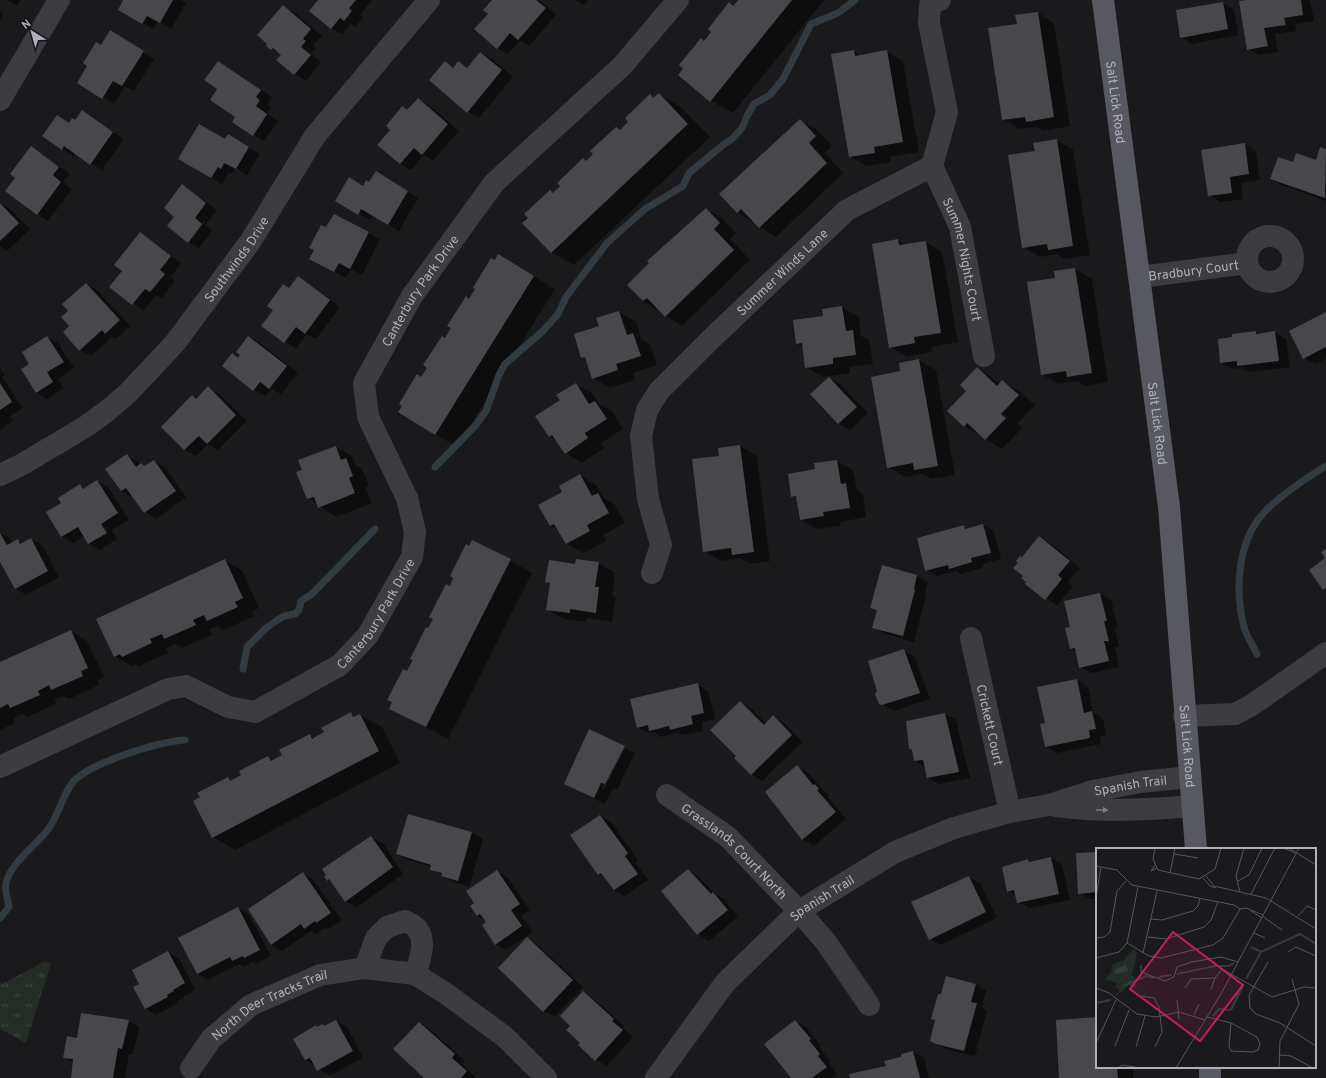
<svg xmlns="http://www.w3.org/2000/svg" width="1326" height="1078" viewBox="0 0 1326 1078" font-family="Overpass,sans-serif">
<defs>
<pattern id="park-tufts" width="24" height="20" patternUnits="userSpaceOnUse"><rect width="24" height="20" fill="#242c26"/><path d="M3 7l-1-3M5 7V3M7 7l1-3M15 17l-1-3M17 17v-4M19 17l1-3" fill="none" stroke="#414844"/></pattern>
</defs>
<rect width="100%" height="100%" fill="#1a1a1c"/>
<path fill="url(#park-tufts)" d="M44 962 51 963 26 1043 0 1029V982L2 984Z"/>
<path fill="#0007" d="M6 0H21L17 6Z
M125 0H181L186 3 171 29 158 21 153 29 119 9Z
M319 0H372L360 15 363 18 355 27 351 24 342 34 331 28Z
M494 0H539L556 15 529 46 520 41 508 54 497 48 489 14Z
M575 0H588L584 5Z
M739 0H824L733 113 711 101 679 75 705 42 730 4 734 6Z
M1252 0H1310L1314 21 1295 24 1296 31 1275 34 1278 52 1259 55 1248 49Z
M1223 3 1234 9 1238 35 1192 44 1181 37Z
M283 6 294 12 322 36 313 46 316 48 311 54 321 62 306 81 295 74 278 60 282 55 271 49Z
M0 12 3 14 0 20Z
M1038 13 1054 23 1070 126 1043 131 1036 127 1020 129 1003 119 1018 24Z
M121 38 154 59 134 91 125 86 114 104 78 83 101 46Z
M853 51 862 56 886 51 903 61 919 152 890 157 891 162 867 166 850 157Z
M481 53 492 59 513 77 479 118 468 112 430 80 445 63 454 68 459 63 468 68Z
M229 69 272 97 267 105 271 107 266 113 278 121 264 141 253 135 237 117Z
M659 94 681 107 710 137 574 265 552 253 524 223 550 191 554 193 583 159 587 162 616 128 621 130 630 122 650 96 655 98Z
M418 99 429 105 459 131 433 161 424 155 411 170 400 164 408 111Z
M83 111 124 139 102 170 75 153 73 156 62 149 69 123 76 121Z
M800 120 817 130 832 146 825 153 843 173 776 237 737 212Z
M228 136 260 154 247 175 236 168 232 174 229 172 222 184 180 159 225 140Z
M1057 140 1073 150 1090 255 1065 259 1057 254 1040 257 1023 247Z
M1245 144 1256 151 1260 180 1241 183 1243 199 1220 202 1209 195Z
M31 147 70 174 63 182 72 189 48 221 37 214 16 177Z
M1321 148 1326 150V201L1282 185 1271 179 1294 163 1316 161Z
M376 173 418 198 399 231 373 215 370 220 336 201 370 183Z
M182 185 217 210 205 225 212 231 199 248 189 242 206 221 204 220 188 241 176 217Z
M0 203 9 208 30 229 7 251 0 247Z
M706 209 723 219 736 233 730 239 750 260 682 326 643 301Z
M334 215 380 239 362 275 351 269 346 278 322 265 327 229Z
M140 233 181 263 171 277 175 281 162 298 156 295 144 311 111 287 123 271Z
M898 240 906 245 926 242 942 252 958 342 931 347 932 352 907 357 890 347Z
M521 268 555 289 457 447 435 434 421 378 470 300Z
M1075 269 1092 279 1108 382 1085 386 1077 381 1058 384 1042 374 1056 279 1055 272Z
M298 277 340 307 316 339 307 334 296 349 262 325Z
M86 284 97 290 130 326 116 339 112 337 91 356 80 350 69 311Z
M842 307 859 317 861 336 869 340 873 364 849 367 850 373 823 377 806 367 803 347 797 344 824 316Z
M619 312 636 322 641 339 650 344 657 365 633 373 634 380 610 388 593 378 587 360 582 357 600 327Z
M1326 313V359L1315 364 1304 358Z
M1255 332 1260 334 1275 332 1286 339 1290 367 1249 372 1241 368 1232 369 1221 362 1234 338Z
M47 337 58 343 74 368 58 379 64 388 47 399 36 392 30 364Z
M249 337 260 343 298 373 281 394 271 389 265 396 254 390 232 354 239 358Z
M919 360 936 370 955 475 932 479 922 474 905 477 888 467 901 372Z
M0 368 5 375 2 377 23 408 10 416 13 421 0 430Z
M978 368 1000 384 1003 381 1019 391 1035 405 1017 424 1022 428 1002 449 964 426 967 391Z
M829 378 840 384 868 413 850 430 839 424 812 394Z
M576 384 592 393 599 404 612 411 623 429 601 443 604 448 582 463 565 453 557 441 549 436 561 401Z
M208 388 219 394 247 421 218 450 208 444 196 456 185 450 162 427 192 396 197 399Z
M740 446 757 456 770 561 750 564 740 558 721 561 704 551 720 457Z
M336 447 352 456 356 465 362 469 369 486 365 487 372 503 336 517 308 498 303 470Z
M127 455 145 467 154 461 165 467 186 497 156 519 145 512 133 497 121 491Z
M837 461 853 470 857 490 863 494 866 517 840 522V526L817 529 801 520 798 499 792 496 816 470Z
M580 475 596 485 604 498 614 504 625 523 603 535 606 541 584 553 567 544 560 531 550 525 563 492Z
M97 481 108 487 129 520 112 530 117 539 100 550 89 544 84 536 73 543 62 536 47 513 62 503 80 485 85 489Z
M983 525 994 531 1001 559 982 564 983 568 961 574 956 571 937 576 926 570 964 526 968 529Z
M0 533 10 539 13 543 18 541 23 543 31 539 42 545 59 577 26 595 15 588 0 560Z
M1039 537 1050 543 1080 568 1068 582 1073 586 1057 606 1026 583 1027 582 1024 576 1022 558Z
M469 547 510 560 532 573 448 739 390 708Z
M225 561 242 570 259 608 251 612 254 616 224 630 217 626 210 629 212 635 182 648 175 644 166 649 168 653 139 666 135 664 131 666 115 656Z
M598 563 615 573 612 595 616 598 612 622 587 618 586 622 563 619 547 609 550 584 546 581 576 565Z
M883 566 917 576 928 582 924 596 926 597 914 642 885 634 874 627 878 611 871 607Z
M1100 594 1111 600 1118 627H1115L1119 647H1115L1119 667 1091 673 1080 667 1076 652 1071 649 1066 629 1071 627 1065 601Z
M71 631 87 641 104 677 97 681 99 685 69 699 63 696 54 700 56 704 27 717 22 714 13 718 15 723 0 730V663Z
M904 651 915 657 930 699 894 711 880 703Z
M1077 680 1088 687 1093 713 1103 718 1106 735 1100 736 1101 744 1057 753 1046 746V724Z
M697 684 708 691 715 719 702 722 703 731 682 735 677 733 661 737 654 732 649 733 637 727Z
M740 702 751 708 766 724 773 717 784 723 802 742 762 781 751 774 737 756Z
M351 713 356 716 360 715 382 727 400 763 235 850 213 837 228 778 232 781 268 757 274 760 310 736 314 738 325 733Z
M945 714 956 720 970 778 939 784 928 778 925 767 915 761 907 721Z
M624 747 602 788 604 789 625 748 635 753 617 790 613 788 605 804 577 790Z
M798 767 809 773 822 789 826 792 829 796 828 797 846 819 814 846 802 839Z
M600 816 611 822 638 860 635 862 648 880 625 896 614 890 606 878 599 874Z
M472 833 483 839 469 887 453 882 431 869 432 867 408 860 397 854Z
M371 837 383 843 403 874 356 908 345 901 332 882 328 880 323 869Z
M1097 853V899H1090L1079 893Z
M1051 858 1062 864 1070 900 1029 908 1018 902 1017 896 1008 891 1028 860 1031 862Z
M688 870 699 877 716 895 724 899 738 917 709 941 698 934 663 891Z
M497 871 508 878 530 910 521 916 533 932 506 950 495 944 488 922 477 916 475 903Z
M303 873 314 880 342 920 328 929 325 928 316 934 311 931 282 951 271 945Z
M969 877 980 883 997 918 941 945 930 939 912 902Z
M238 908 249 914 271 956 256 964 253 962 244 967 239 964 208 980 197 974Z
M527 938 538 945 583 987 555 1017 544 1011 525 993Z
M168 952 179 959 196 990 184 996V998L177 1002 178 1003 156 1015 145 1008 140 984Z
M975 984 986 991 982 1007 987 1011 975 1056 948 1050 931 1041 936 1021 932 1019 941 996Z
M583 992 594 999 624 1026 623 1028 633 1037 607 1066 596 1060 582 1043 572 1026Z
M1097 1018V1067H1133V1078H1060Z
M128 1021 139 1027 133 1054H129L125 1078H72L74 1063 64 1058 77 1039Z
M336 1021 347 1027 363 1058 329 1076 306 1060 295 1039 316 1027 318 1028 323 1025 326 1027Z
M795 1021 806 1027 821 1046 819 1047 830 1061 828 1062 837 1074 831 1078H792Z
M419 1023 430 1029 465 1061 462 1064 477 1078H426Z
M913 1052 924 1058 929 1078H851L887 1067Z"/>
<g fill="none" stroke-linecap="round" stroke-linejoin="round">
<path stroke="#333b42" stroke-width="7" d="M435 467 476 425 486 411 499 375 505 364 543 331 558 314 566 297 607 243 645 209 683 186 689 173 723 145 733 138 742 128 747 116 754 104 770 95 783 79 811 24 838 13 855 0
M1257 654C1253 645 1246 636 1244 627 1235 592 1237 545 1261 516 1277 497 1305 479 1326 466
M243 669 247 647 266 628 276 621 284 616 295 614 299 610 301 601 312 594 375 529
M0 918 9 907C8 900 4 889 6 883 11 862 37 845 49 828 59 815 65 787 77 778 98 761 157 742 185 740"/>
</g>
<path fill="#48474c" d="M123 0H173L160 23 147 16 142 24 118 10Z
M318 0H356L349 8 352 11 344 21 340 18 331 29 309 11Z
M492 0H536L546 8 518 40 510 33 497 49 474 29 488 14 483 10Z
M738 0H792L710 102 678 75 683 69 679 65 701 38 704 41 711 32 708 29 729 2 733 6Z
M1246 0H1301L1303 15 1284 18 1286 25 1264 28 1268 46 1247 50 1239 1Z
M1223 2 1228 29 1180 38 1176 10Z
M283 5 311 29 303 39 306 41 301 47 311 55 294 75 276 60 281 55 273 48 271 50 266 46 267 44 257 35Z
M1038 12 1054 117 1026 122 1025 117 1002 120 988 28 1017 24 1015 15Z
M110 30 144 51 122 86 113 81 102 99 77 83 87 66 83 63 96 42 101 45Z
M854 50 855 56 887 50 903 142 874 147 875 153 849 157 831 54Z
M480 52 502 70 467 113 429 80 445 61 453 68 458 61 467 68Z
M218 61 261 90 256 97 260 100 256 106 267 114 253 136 232 122 235 117 210 100 217 89 204 80Z
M659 93 688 124 551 253 522 223 528 218 524 214 550 190 553 193 560 186 557 183 583 158 586 161 593 154 590 151 616 127 620 130 628 122 625 118 650 94 653 98Z
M418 98 448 124 422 155 414 148 400 164 377 145 390 130 386 126 402 106 407 110Z
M82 110 113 132 90 165 64 146 62 150 42 136 57 115 69 123 72 118 75 120Z
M800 119 816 136 809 143 827 163 759 228 741 209 737 213 719 194Z
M199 124 225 139 228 134 249 147 236 169 224 163 221 169 218 167 211 178 178 159Z
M1057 139 1073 246 1048 250 1047 244 1022 248 1008 155 1035 151 1033 143Z
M1245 143 1249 174 1230 177 1232 193 1208 196 1201 150Z
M31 146 59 167 53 175 61 182 37 215 5 191 15 178 10 174Z
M1320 147 1326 149 1325 198 1270 179 1278 157 1293 162 1296 153 1316 160Z
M376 171 408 191 388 225 361 209 358 215 335 201 349 177 363 186 366 180 369 182Z
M182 184 206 203 195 218 202 224 188 243 167 226 174 217 164 208Z
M0 203 19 223 0 241Z
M706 208 720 223 714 229 734 250 665 317 647 298 643 301 627 285 649 263 647 261Z
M334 214 369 232 350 269 339 263 334 272 309 259 314 250 309 248 321 225 326 227Z
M140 232 171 256 160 270 165 274 150 292 145 289 132 305 109 287 122 271 114 265Z
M898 239 899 245 926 241 941 333 914 337 915 343 889 348 872 244Z
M498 254 534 276 435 435 398 412 402 406 399 404 417 374 421 377 427 368 423 365 442 336 445 338 451 328 447 326 466 296 469 299 475 289 473 288 491 258 495 260Z
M1075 268 1092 373 1067 377 1066 371 1041 375 1027 282 1055 278 1054 271Z
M298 276 330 300 305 334 296 327 284 343 261 326 273 310 267 306 283 284 289 288Z
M86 283 120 320 105 334 102 330 79 351 63 332 69 326 61 317 68 311 62 304Z
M842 306 846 331 853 330 856 355 833 358V364L805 368 802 343 796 344 793 320 823 316 822 309Z
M619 311 627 335 633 333 641 356 616 364 618 370 592 379 585 357 581 358 574 334 599 326 596 318Z
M1326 312V347L1303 359 1289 331Z
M1256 331V334L1275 331 1279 361 1237 366V361L1220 363 1218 339 1232 337V334Z
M47 336 64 362 47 372 53 382 36 393 21 369 29 364 22 352Z
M248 336 287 366 269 389 260 382 253 391 222 366 232 353 238 358 240 355 236 352Z
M919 359 938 466 914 470 913 463 887 468 871 377 900 371 899 363Z
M977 367 997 386 1002 380 1019 395 1001 414 1006 418 985 440 967 423 964 427 947 411 966 391 960 385Z
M829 377 857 407 838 424 810 394Z
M0 383 12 402 0 410Z
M576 383 589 404 595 401 607 419 585 433 588 438 565 454 552 435 549 437 535 416 560 400 556 395Z
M208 386 236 415 207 444 199 436 184 450 161 427 192 395 196 399Z
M740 445 754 552 732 555 731 548 703 552 692 459 719 456 718 448Z
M336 446 341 460 346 458 353 476 349 478 355 493 318 508 314 497 307 499 296 472 302 470 298 460Z
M127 454 136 467 141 463 144 466 154 460 176 491 144 513 126 488 121 491 105 469Z
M837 460 841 484 846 483 850 508 823 512 824 516 800 520 796 496 791 497 788 474 815 469 814 463Z
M580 474 592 496 598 493 609 513 587 525 590 531 566 544 554 524 550 526 538 505 562 492 559 486Z
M97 480 118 513 101 524 107 533 88 544 78 527 61 537 46 512 61 503 58 498 80 484 83 489Z
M983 524 991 553 971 558 972 562 949 569 948 565 925 571 917 538 964 525 965 529Z
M0 533 7 545 18 539 20 544 31 538 48 571 15 589 0 562Z
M1039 536 1070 561 1058 575 1062 579 1045 600 1025 584 1026 582 1021 578 1023 576 1013 568 1018 563 1016 561 1020 556 1022 557Z
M472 540 511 559 426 727 389 709 392 702 387 700 403 669 407 671 413 660 410 659 426 627 428 628 433 619 429 617 446 584 450 586 453 578 450 576 466 544 469 546Z
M1326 549V588L1323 590 1309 570 1325 558 1321 552Z
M225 559 243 598 235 602 238 607 207 621 204 615 193 620 196 625 164 639 162 634 150 639 152 643 122 657 120 654 114 657 96 619Z
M576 559 599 562 595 587H599L596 613 570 609V613L546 610 550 583 545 582 549 560 575 564Z
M882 565 917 575 914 589 915 590 903 636 872 628 877 610 870 608Z
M1100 593 1107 621H1104L1109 641H1104L1109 661 1079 668 1075 648 1070 649 1065 628 1070 627 1064 601Z
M71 630 88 668 81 671 83 676 51 690 49 685 38 691 40 695 10 708 8 704 0 708V662Z
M904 649 920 693 882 705 879 704 875 694 877 691 868 661Z
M1077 679 1084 713 1092 711 1096 729 1089 730 1090 738 1045 747 1040 724 1045 723 1037 687Z
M698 683 704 713 691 716 693 724 670 730 669 726 649 731 648 725 637 728 630 699Z
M740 701 764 725 773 715 792 735 751 775 734 758 736 756 710 730Z
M351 712 353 717 360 714 379 751 212 838 193 801 200 797 197 793 228 777 230 781 241 775 239 771 268 756 271 761 282 755 279 750 310 734 312 739 324 732 321 728Z
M945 713 959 772 927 778 923 760 914 761 912 750 909 748 906 721Z
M589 729 625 746 605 784 601 783 594 798 564 784Z
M797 765 813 785 815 784 819 789 817 790 836 812 802 840 765 792Z
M408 814 472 832 458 881 441 876 442 873 430 870 431 865 396 854Z
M600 815 628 853 625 856 638 874 614 890 601 873 598 875 570 835Z
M371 836 393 867 345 902 329 879 327 881 324 876 326 875 322 869Z
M1097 852V892L1078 894 1076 853Z
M1051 857 1059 894 1017 903 1014 890 1007 892 1002 867 1028 859 1029 862Z
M688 869 711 894 713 892 728 910 697 935 661 891Z
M497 870 520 904 511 910 522 926 495 945 482 925 486 922 480 914 477 916 470 906 474 903 466 891Z
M303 872 331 913 316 923 315 921 304 929 301 924 271 945 248 909Z
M969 876 986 912 929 940 911 902Z
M238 907 260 950 244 958 243 956 232 961 230 957 197 974 178 938Z
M527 937 573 980 543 1012 498 968Z
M168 951 185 983 173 990 174 991 167 995 168 997 145 1009 133 987 139 984 132 970Z
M946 976 976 984 971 1002 977 1003 964 1051 936 1044 930 1041 935 1020 931 1019 938 994H941Z
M583 991 614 1019 612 1021 623 1030 595 1061 578 1045 580 1043 566 1030 570 1026 560 1016Z
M81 1013 129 1020 122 1049 118 1048 113 1078H71L73 1059 63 1058 67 1036 77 1038Z
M1097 1017V1067H1117L1118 1078H1059L1056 1020Z
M336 1020 353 1051 317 1071 310 1058 305 1060 293 1039 316 1025 317 1027 323 1024 324 1026Z
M795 1020 811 1039 809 1040 820 1054 818 1056 827 1067 812 1078H791L764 1044Z
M419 1022 455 1054 452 1058 467 1071 461 1078H424L393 1049Z
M913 1051 920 1078H850L849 1074 886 1066 884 1061 901 1057V1054Z"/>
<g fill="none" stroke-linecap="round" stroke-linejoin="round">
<g stroke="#3c3c41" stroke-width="22">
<path d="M0 100 59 0"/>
<path id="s1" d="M932 166 960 227 984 356"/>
<circle cx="1270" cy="259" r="23"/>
<path id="s2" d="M1140 277 1247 263"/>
<path id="s3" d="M0 475 21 465 85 427 107 411 128 393 175 343 250 242 315 136 429 0"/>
<path id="s4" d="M652 573 661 545 648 499 641 436 647 410 659 391 710 340 847 210 932 166 947 112 929 23 930 5 940 0"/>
<path id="s5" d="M971 638 1010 812"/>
<path d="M1184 716 1235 714 1252 705 1326 653"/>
<path id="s6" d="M0 767 168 689 186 686 228 707 255 712 340 665 368 635 412 557 415 532 407 498 368 417 364 383 412 296 494 183 622 66 678 0"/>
<path id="s7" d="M667 795 728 837 799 911 826 942 869 1005"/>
<path d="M1056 806C1102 812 1146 810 1192 806"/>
<path d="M365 968 376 938 387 927 405 921C409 923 416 926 418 930 427 943 419 962 415 974"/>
<path id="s8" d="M191 1068 211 1039 251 1005 320 975 365 968 415 974 448 995 505 1037 546 1078"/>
<path id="s9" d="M656 1078 725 983 799 911 895 852 954 828 1010 812 1049 805 1093 791 1141 782 1190 777"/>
</g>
<g stroke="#585960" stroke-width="22">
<path id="s10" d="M1103 0 1169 507 1196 849"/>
<path d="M1210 1067V1078"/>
</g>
</g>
<defs><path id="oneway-solid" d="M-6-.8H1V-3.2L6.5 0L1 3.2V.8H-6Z"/></defs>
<use fill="#7b7c84" href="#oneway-solid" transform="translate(1102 810)"/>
<g text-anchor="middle" stroke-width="3.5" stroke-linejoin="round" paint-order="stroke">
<g font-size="13" fill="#aeb1bb" stroke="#151517">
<text dy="5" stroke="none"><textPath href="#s10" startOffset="103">Salt Lick Road</textPath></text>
<text dy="5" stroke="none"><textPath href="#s3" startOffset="325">Southwinds Drive</textPath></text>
<text dy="5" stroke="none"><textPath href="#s1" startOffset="99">Summer Nights Court</textPath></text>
<text dy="5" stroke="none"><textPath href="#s2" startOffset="54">Bradbury Court</textPath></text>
<text dy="5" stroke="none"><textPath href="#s4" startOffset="361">Summer Winds Lane</textPath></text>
<text dy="5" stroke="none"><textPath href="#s6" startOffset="798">Canterbury Park Drive</textPath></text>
<text dy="5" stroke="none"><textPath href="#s10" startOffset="427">Salt Lick Road</textPath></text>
<text dy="5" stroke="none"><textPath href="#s6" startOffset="438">Canterbury Park Drive</textPath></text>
<text dy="5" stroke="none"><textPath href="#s5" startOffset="89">Crickett Court</textPath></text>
<text dy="5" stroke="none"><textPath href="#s10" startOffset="751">Salt Lick Road</textPath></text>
<text dy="5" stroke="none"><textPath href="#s9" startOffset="579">Spanish Trail</textPath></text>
<text dy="5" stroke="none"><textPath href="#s7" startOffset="88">Grasslands Court North</textPath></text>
<text dy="5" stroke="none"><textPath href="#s9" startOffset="247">Spanish Trail</textPath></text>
<text dy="5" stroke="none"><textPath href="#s8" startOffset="104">North Deer Tracks Trail</textPath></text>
</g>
</g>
<g transform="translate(1096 848)">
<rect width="220" height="220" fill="#1a1a1c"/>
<path d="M37 101 41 104 36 127 40 131 38 136 42 137 37 140 33 137 19 149 23 142 19 139 22 135 9 131 15 124 16 117 28 112Z" fill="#242c26"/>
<path d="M30 116 32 123 19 126V122Z" fill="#333b42"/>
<path fill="none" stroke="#333b42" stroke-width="2" d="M155 99 165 104 204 86 220 96M81 126 119 118H133L138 115M63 129 76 127M150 131 165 104M27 138 50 128 58 130M0 155 15 152M135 161 143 145M135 162 148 136M117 168 123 161 134 162"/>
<path fill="none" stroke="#55565c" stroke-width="1" d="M59 0 57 11 62 22 103 31 119 21 125 0M188 0 199 5M193 0 220 17M78 6 102 10M59 17 55 23 61 20M0 18 21 22 36 37 138 57 144 61M74 25 79 0M110 28 118 38 170 50 220 81M107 30 114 38 120 40M142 33 153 27 166 0M144 44 140 28 148 0M155 46 179 0M0 49 5 19M144 61 150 60 167 67M155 63 166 70M166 68 186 82M202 68 211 58 220 62M55 71 66 72 97 63 102 58 104 50M158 85 169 90M52 89 70 91 108 79 115 72 122 54M0 90 8 89 14 84 21 43 30 33M31 95 53 108 65 110 117 97 127 90 144 61M192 104 200 99 220 108M47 105 61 43M0 110 23 104 31 95 42 39M172 114 153 147 154 160 160 166 184 175 220 198M45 117V124L69 133 78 129 81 119 96 114 125 109 142 114M0 140 13 145 41 166 60 169 83 164 109 172M89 140 95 131 119 130 126 121 176 149 208 139 220 140M115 142 119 130M45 148 58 150 63 159 66 184 59 199M81 152 83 171M98 167 103 156M111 169 135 175 133 198 135 203 157 204 162 202 164 196 161 189 135 175M0 195 20 152M19 198 33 162M40 199 49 168M183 207 195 208 217 220M22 220 26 217 45 220M80 220 126 144 203 0M183 220 184 193 203 156 196 131"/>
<path fill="#c12060" fill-opacity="0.15" stroke="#c12060" stroke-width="2" d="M77 84 147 137 104 193 34 141Z"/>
<rect width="220" height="220" fill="none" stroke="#aeb1bb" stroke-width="2"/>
</g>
<g transform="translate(32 32) rotate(323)" stroke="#151517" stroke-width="3" paint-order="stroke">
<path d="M0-3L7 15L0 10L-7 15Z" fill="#aeb1bb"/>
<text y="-6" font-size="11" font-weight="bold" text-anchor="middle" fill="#aeb1bb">N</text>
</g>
</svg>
